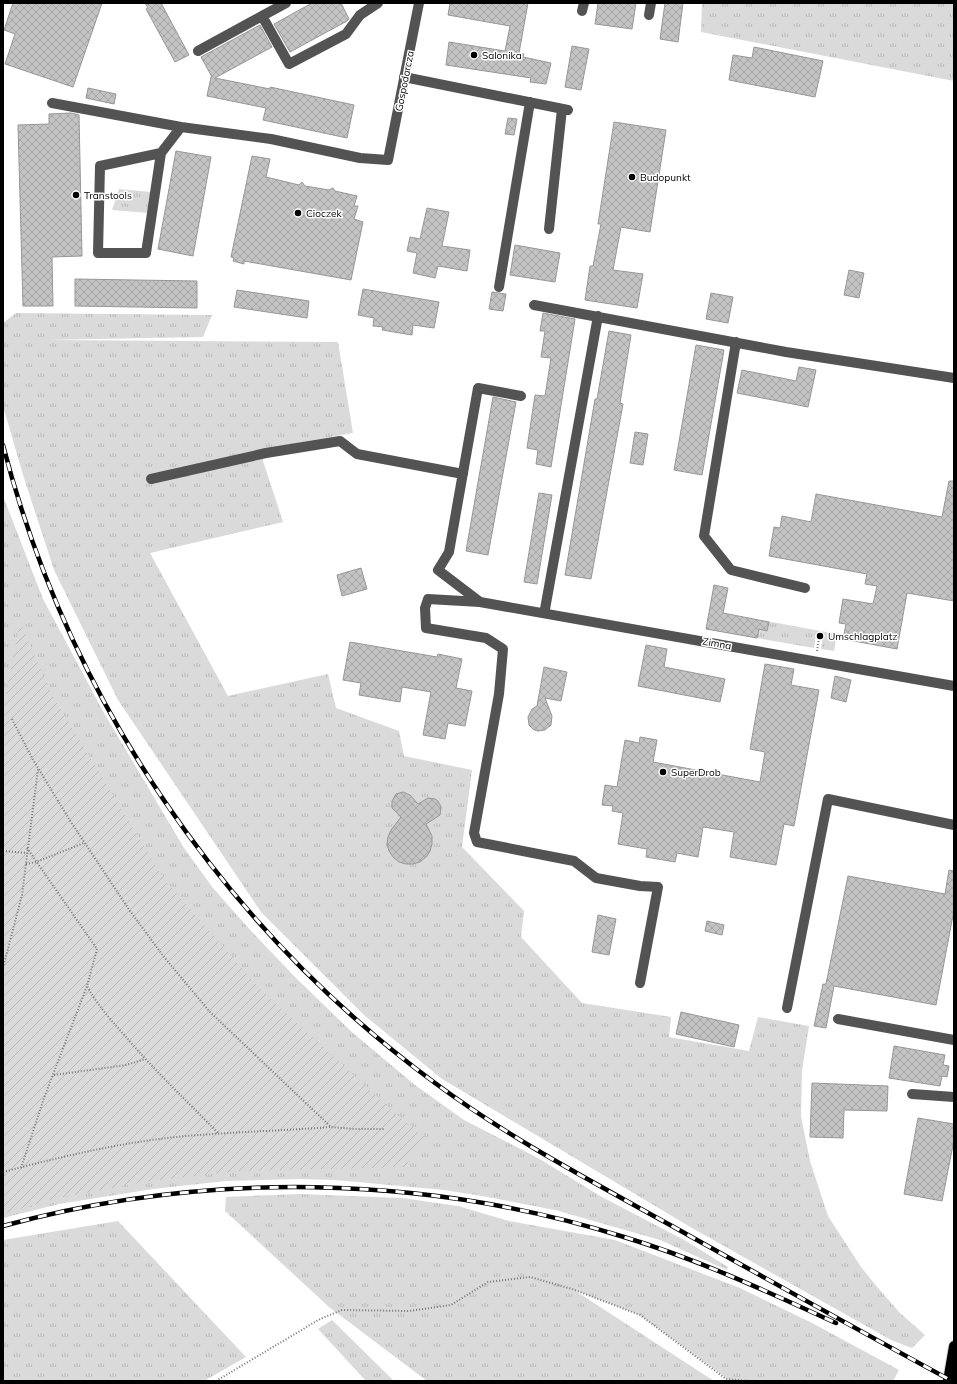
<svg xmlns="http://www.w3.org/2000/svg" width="957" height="1384" viewBox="0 0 957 1384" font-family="Mulish,sans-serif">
<defs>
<pattern id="grass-tufts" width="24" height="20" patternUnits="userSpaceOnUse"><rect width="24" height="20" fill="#dadada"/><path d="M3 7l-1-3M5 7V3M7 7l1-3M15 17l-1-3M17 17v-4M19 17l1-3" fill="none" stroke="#b9b9b9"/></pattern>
<pattern id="garden-furrows" width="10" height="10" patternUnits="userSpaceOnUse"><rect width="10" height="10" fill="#dadada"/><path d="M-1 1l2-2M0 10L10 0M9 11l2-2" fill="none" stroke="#b9b9b9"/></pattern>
<pattern id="building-cross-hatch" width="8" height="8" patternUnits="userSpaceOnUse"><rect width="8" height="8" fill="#c3c3c3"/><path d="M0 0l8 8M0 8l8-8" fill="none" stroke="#a6a6a6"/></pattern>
</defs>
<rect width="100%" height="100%" fill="#fff"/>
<path fill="url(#grass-tufts)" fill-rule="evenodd" d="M702 3H954V81L701 32Z
M119 189 151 192 149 213 112 210Z
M16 313 212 315 203 337 46 340 338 342 353 433 264 449 263 461 283 522 150 553 228 696 328 674 336 708 399 731 404 756 472 770 462 847 524 911 521 937 582 1003 671 1017 669 1037 749 1051 758 1017 809 1026 802 1071 801 1116 810 1161 828 1216 861 1267 878 1288 900 1313 925 1335 912 1348 891 1340 692 1228 442 1079 364 1015 261 912 118 700 54 570 23 475 3 406V323Z
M3 496 43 599 104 713 184 848 213 888 252 932 295 977 353 1033 415 1085 464 1120 538 1158 602 1197 686 1241 728 1267 727 1270 660 1240 555 1210 482 1196 444 1190 335 1180 299 1179 226 1181 153 1189 59 1204 3 1218Z
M760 620 837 634 834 651 821 649 823 635 816 634 814 648 757 638Z
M299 1194 402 1198 458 1206 509 1221 615 1240 740 1288 812 1323 899 1370 893 1381H427L329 1307 225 1211 226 1197ZM574 1290 640 1315 729 1380 714 1381Z
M118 1221 246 1357 204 1381H4L3 1240Z
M332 1320 394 1381H366L318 1329Z"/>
<path fill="url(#garden-furrows)" d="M20 622 51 693 164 879 259 988 396 1114 424 1136 405 1167 240 1171 151 1181 57 1198 3 1214V709Z"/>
<path fill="url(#building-cross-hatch)" stroke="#979797" d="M13 3H102L73 87 5 64 15 34 4 30Z
M145 3H161L189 55 175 62 146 9 148 8Z
M312 3H341L349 19 347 21 290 52 274 24Z
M450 3H528L519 53 524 54 523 57 551 63 546 84 530 82 531 78 446 65 449 42 505 51 510 26 448 15Z
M598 3H636L632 29 595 24Z
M665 3H683L678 42 660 39Z
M260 25 272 47 215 78 270 89V87L354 105 347 138 263 120 266 108 207 96 211 77H212L201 57Z
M572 46 589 49 581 90 565 87Z
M754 47 823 61 815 97 729 80 733 55 752 58Z
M88 88 116 94 114 104 86 98Z
M71 113 79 115 82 256 52 257 53 306H23L18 125 49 124V114Z
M508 118 517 119 514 135 505 134Z
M614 122 666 130 650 232 621 227 613 270 643 274 637 308 585 300 590 266H593L601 224H598Z
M176 151 211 157 193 256 158 249Z
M252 156 270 159 266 177 299 185 302 182 305 186 329 190 333 188 335 191 357 196 354 206H358L354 219 363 222 351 280 244 261V264L233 261 234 258 231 257Z
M427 208 449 212 442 246 470 250 467 271 438 266 435 278 413 273 417 253 407 251 410 237 420 239Z
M515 245 560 253 555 282 510 275Z
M849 270 864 273 859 298 844 295Z
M75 279 197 281V308L75 306Z
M363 289 439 302 434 328 413 325 412 335 382 330 383 327 373 326 374 318 358 315Z
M237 290 309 301 307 318 234 307Z
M492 292 506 294 503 311 489 309Z
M711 293 733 297 728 323 706 319Z
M543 313 575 319 551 467 536 464 538 450 527 448 535 395 545 396 551 358 541 357 545 331H540Z
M609 331 631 335 620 403 623 404 591 579 565 575 595 399H597Z
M696 345 724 350 702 475 674 470Z
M799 367 816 370 808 407 737 393 742 370 796 381Z
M493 397 516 402 488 555 466 551Z
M635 432 648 434 643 465 630 463Z
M949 481H954V601L907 593 897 649 843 639 846 624 839 623 843 599 873 604 877 586 865 584 867 574 769 556 774 527 780 528 782 516 811 522 816 494 942 517Z
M539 493 552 495 537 584 524 582Z
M361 568 367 589 342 596 337 575Z
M714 585 728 588 723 613 769 622 767 631 759 629 757 638 706 629Z
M350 642 437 657 438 654 462 659 456 688 472 691 465 726 448 723 445 739 423 735 431 692 402 687 400 702 359 695 361 683 343 680Z
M646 645 667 649 664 667 725 679 720 702 638 686Z
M765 664 794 669 791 685 819 690 794 826 784 824 776 865 730 857 734 832 703 827 698 857 677 853 675 862 646 857 647 849 618 844 623 813 612 811 613 806 602 805 605 785 617 787 625 740 639 743 640 737 657 740 653 762 760 782 765 752 750 749Z
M544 667 567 672 561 701 545 698 552 716 551 725 545 730 538 731 534 730 529 725 528 717 532 709 537 706Z
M835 676 851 680 846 702 831 698Z
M403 792 410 795 418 804 428 798 435 799 438 801 441 807 440 815 426 824 432 836V844L430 851 426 857 420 862 413 864H406L399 862 393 857 389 851 387 844 388 837 391 830 401 817 392 808V801L396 794Z
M949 870 954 871V910L936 1005 834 986 826 1028 814 1026 823 984H826L848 876 945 894Z
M598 915 616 919 609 955 592 952Z
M707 921 724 925 722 935 705 931Z
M681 1012 739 1025 734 1047 676 1034Z
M894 1046 945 1055 943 1065 949 1066 947 1077 942 1076 940 1086 889 1078Z
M812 1083 888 1086 887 1111 844 1110 843 1138 810 1137Z
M918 1118 954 1124V1140L942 1201 904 1194Z"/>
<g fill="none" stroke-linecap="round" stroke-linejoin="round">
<g stroke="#dbdbdb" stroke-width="12">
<path id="major" d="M948 1381 954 1346"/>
</g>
<path stroke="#757575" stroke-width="2" stroke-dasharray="1 2" stroke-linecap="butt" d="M817 651 819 638
M12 719 32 758 69 819 130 911 164 957 210 1012 331 1127 354 1129H385
M27 848 97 949 87 986C97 1005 112 1021 126 1037 155 1071 187 1101 218 1133
M3 851 27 853
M26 864 36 862 84 843
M3 968 22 895 38 769
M54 1075 126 1065 145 1059
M21 1168 44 1098 87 986
M3 1172C60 1157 118 1143 176 1137 227 1132 279 1131 331 1127
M216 1381 320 1319 342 1310 409 1311 451 1305 488 1282 530 1277 572 1289 640 1315 726 1379 749 1381"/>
<path stroke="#535353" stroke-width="10" d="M286 3 262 16 289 64 346 34 360 15 378 3
M582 11 584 3
M649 15 651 3
M198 51 262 16
M404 77 568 110
M52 103 181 127 271 139 360 158 388 160 419 3
M161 153 100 166 98 253H146L161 153 181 127
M549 229 562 109
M499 287 530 102
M534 305 786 352 954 378
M736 342 704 536 731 570 805 588
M151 479 266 453 340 441 357 454 463 474
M480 602 438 570 449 552 478 388 521 396
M545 609 598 316
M640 983 658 887 640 886 596 878 574 861 477 842 474 833 499 694 503 649 486 638 426 628 425 608 428 599 480 602 954 686
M787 1008 828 799 954 825
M838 1019 954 1040
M912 1094 954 1097"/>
<use href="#major" stroke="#000" stroke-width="10"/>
<g stroke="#000" stroke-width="4.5">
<path id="rail" d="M3 445C68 698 224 928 435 1083 509 1138 591 1181 672 1226 765 1278 858 1330 952 1381
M3 1226C205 1171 424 1174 624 1237 697 1259 766 1291 836 1323"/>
</g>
<use href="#rail" stroke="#fff" stroke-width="3" stroke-dasharray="9" stroke-linecap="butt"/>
</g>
<g fill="#000" stroke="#fff" stroke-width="1.5">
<circle cx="474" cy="55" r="4"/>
<circle cx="632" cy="177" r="4"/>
<circle cx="76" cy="195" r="4"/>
<circle cx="298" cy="213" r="4"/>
<circle cx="820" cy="636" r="4"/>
<circle cx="663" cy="772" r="4"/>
</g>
<g text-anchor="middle" stroke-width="3" stroke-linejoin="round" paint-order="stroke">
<g font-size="10" fill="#000" stroke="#fff" text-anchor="start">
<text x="482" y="59">Salonika</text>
<text x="640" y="181">Budopunkt</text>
<text x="84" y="199">Transtools</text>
<text x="306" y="217">Cioczek</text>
<text x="828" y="640">Umschlagplatz</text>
<text x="671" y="776">SuperDrob</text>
</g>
<g font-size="10" fill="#000" stroke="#fff">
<text transform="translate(404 81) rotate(-79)" y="4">Gospodarcza</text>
<text transform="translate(717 643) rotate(10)" y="4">Zimna</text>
</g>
</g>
<rect width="957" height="1384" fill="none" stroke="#000000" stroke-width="8"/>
</svg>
